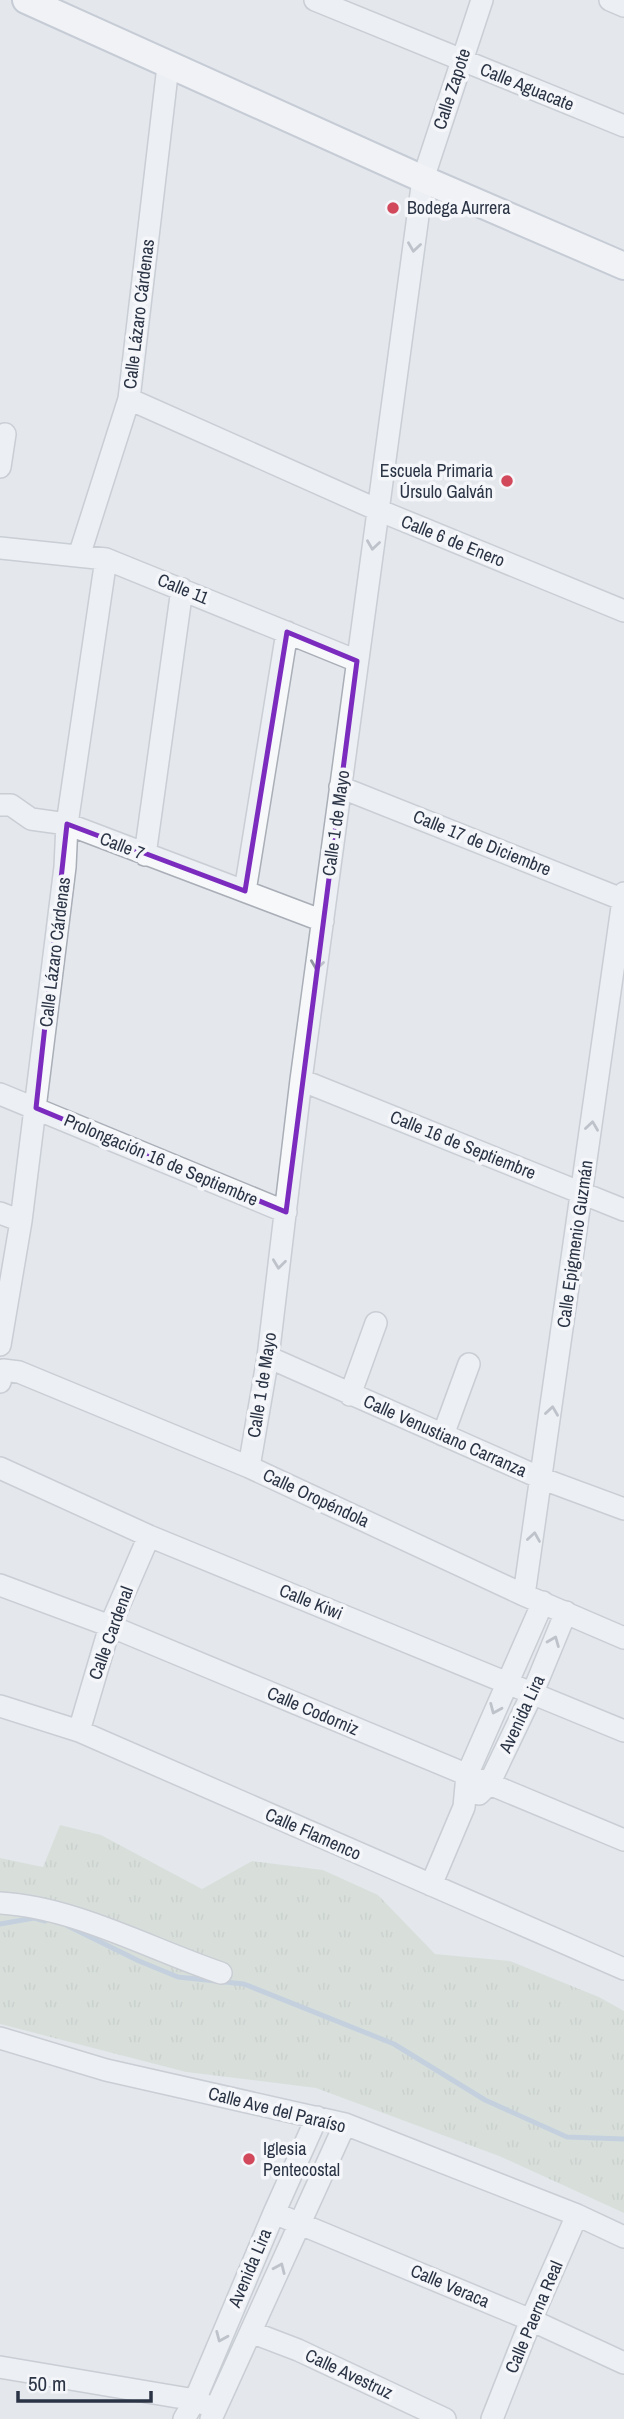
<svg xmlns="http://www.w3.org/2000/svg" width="624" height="2419" viewBox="0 0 624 2419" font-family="'Archivo Narrow',sans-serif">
<defs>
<pattern id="grass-tufts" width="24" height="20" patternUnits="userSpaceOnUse" patternTransform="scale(1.75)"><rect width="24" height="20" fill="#c9d6c5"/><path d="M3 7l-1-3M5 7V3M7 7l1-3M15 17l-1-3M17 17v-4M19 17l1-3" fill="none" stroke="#adb8ab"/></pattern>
</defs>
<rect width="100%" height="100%" fill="#e4e7ec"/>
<path fill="url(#grass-tufts)" d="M60 1825 101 1835 202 1889 252 1861 323 1870 378 1895 435 1954 510 1961 599 1997 624 2011V2213L499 2156 316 2088 186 2072 0 2024V1858L43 1867Z"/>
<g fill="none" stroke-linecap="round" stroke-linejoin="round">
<path stroke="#9fb4cc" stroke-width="5" d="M0 1924 34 1918 45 1921
M68 1926 139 1961 178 1977 244 1984 394 2044 485 2100 567 2137 624 2139"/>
<g stroke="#a9aeb7" stroke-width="24">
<path id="minor" d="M315 0 624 126
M610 0 624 6
M129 399 378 510 624 611
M0 467 5 434
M0 548 106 559 357 661
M79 556 129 399 168 66
M340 787 624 900
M0 805H11L31 819 67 824 323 921
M145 855 182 589
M245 891 287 632
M301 1080 624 1210
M0 1094 286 1212
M0 1213 21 1221
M0 1345 21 1221 65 867 67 824 106 559
M268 1357 543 1479 624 1509
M0 1382 3 1370 19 1372 249 1467 524 1595 624 1638
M350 1395 376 1323
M443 1435 469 1364
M249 1467 268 1357 301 1080 423 179 482 0
M0 1468 149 1536 624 1731
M0 1585 110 1626 624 1840
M524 1595 624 893
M0 1706 79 1731 624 1969
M79 1731 110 1626 149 1536
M479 1794 489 1784 533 1692 566 1612
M431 1885 464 1807 467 1775 543 1602
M0 1903C74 1907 150 1949 221 1973
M0 2038 106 2070 345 2124 577 2215 624 2237
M274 2213 531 2320 624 2363
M251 2332 298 2350 445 2419
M0 2367 195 2400 204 2404
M184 2419 195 2400 274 2213 317 2117
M211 2419 345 2124
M492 2419 531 2320 577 2215"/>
</g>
<g stroke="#a3abb8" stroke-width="30">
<path id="major" d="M26 0 423 179 624 266"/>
</g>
<use href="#minor" stroke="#f7f8fa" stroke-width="21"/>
<use href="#major" stroke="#fff" stroke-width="26"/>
</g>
<defs><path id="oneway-chevron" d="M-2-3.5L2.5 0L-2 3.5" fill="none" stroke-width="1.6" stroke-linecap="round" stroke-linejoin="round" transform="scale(1.75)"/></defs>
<g stroke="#9196a0">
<use href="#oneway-chevron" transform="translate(414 247) rotate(98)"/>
<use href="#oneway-chevron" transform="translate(373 545) rotate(98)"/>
<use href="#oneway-chevron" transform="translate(317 965) rotate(98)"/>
<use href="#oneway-chevron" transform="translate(592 1126) rotate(-82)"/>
<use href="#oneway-chevron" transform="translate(279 1264) rotate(97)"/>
<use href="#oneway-chevron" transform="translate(552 1411) rotate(-82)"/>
<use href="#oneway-chevron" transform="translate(534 1537) rotate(-81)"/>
<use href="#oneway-chevron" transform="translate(554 1641) rotate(-68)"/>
<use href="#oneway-chevron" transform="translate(495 1709) rotate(113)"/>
<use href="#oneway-chevron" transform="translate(280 2268) rotate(-66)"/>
<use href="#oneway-chevron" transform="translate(221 2337) rotate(113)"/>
</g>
<path d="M0 0H624V2419H0ZM287 632 357 661 286 1212 36 1108 67 824 245 891Z" fill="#e4e7ec" fill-opacity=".55" fill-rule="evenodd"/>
<path fill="none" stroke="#7b2cbf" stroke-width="5" stroke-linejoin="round" d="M287 632 357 661 286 1212 36 1108 67 824 245 891Z"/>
<g fill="#d1495b" stroke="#f4f6f9" stroke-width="2.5">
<circle cx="393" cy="208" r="7"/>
<circle cx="507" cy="481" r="7"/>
<circle cx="249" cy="2159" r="7"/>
</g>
<g text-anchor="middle" stroke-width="7" stroke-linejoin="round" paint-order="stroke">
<g font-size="18" fill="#2b3445" stroke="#f4f6f9">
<text transform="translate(527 87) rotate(22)" y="6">Calle Aguacate</text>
<text transform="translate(452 89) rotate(-72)" y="6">Calle Zapote</text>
<text transform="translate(139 314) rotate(-83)" y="6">Calle Lázaro Cárdenas</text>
<text transform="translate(453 541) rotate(22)" y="6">Calle 6 de Enero</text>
<text transform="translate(183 589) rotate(22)" y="6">Calle 11</text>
<text transform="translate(336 823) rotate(-82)" y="6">Calle 1 de Mayo</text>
<text transform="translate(482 843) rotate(22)" y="6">Calle 17 de Diciembre</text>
<text transform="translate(122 846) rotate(21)" y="6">Calle 7</text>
<text transform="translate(55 952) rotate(-83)" y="6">Calle Lázaro Cárdenas</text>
<text transform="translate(463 1145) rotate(22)" y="6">Calle 16 de Septiembre</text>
<text transform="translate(161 1160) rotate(23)" y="6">Prolongación 16 de Septiembre</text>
<text transform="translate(575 1244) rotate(-82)" y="6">Calle Epigmenio Guzmán</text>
<text transform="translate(262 1385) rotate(-81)" y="6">Calle 1 de Mayo</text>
<text transform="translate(445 1436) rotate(24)" y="6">Calle Venustiano Carranza</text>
<text transform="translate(316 1498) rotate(25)" y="6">Calle Oropéndola</text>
<text transform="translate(311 1602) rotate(22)" y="6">Calle Kiwi</text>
<text transform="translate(111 1633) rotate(-70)" y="6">Calle Cardenal</text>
<text transform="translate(313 1711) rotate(23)" y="6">Calle Codorniz</text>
<text transform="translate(522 1714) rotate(-65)" y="6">Avenida Lira</text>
<text transform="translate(313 1834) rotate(24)" y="6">Calle Flamenco</text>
<text transform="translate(277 2110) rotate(14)" y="6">Calle Ave del Paraíso</text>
<text transform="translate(250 2268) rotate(-67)" y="6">Avenida Lira</text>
<text transform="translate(450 2286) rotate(23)" y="6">Calle Veraca</text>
<text transform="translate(534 2317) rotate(-67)" y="6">Calle Paerna Real</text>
<text transform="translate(349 2374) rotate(25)" y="6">Calle Avestruz</text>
</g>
<g font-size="18" fill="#2b3445" stroke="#f4f6f9" text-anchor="start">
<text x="407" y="214">Bodega Aurrera</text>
<text x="493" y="477" text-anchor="end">Escuela Primaria<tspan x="493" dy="21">Úrsulo Galván</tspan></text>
<text x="263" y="2155">Iglesia<tspan x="263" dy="21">Pentecostal</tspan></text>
</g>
</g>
<path d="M18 2391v10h133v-10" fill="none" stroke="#2b3445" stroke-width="3.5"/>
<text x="28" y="2391" font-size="21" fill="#2b3445" stroke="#f4f6f9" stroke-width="5" paint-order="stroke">50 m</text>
</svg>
